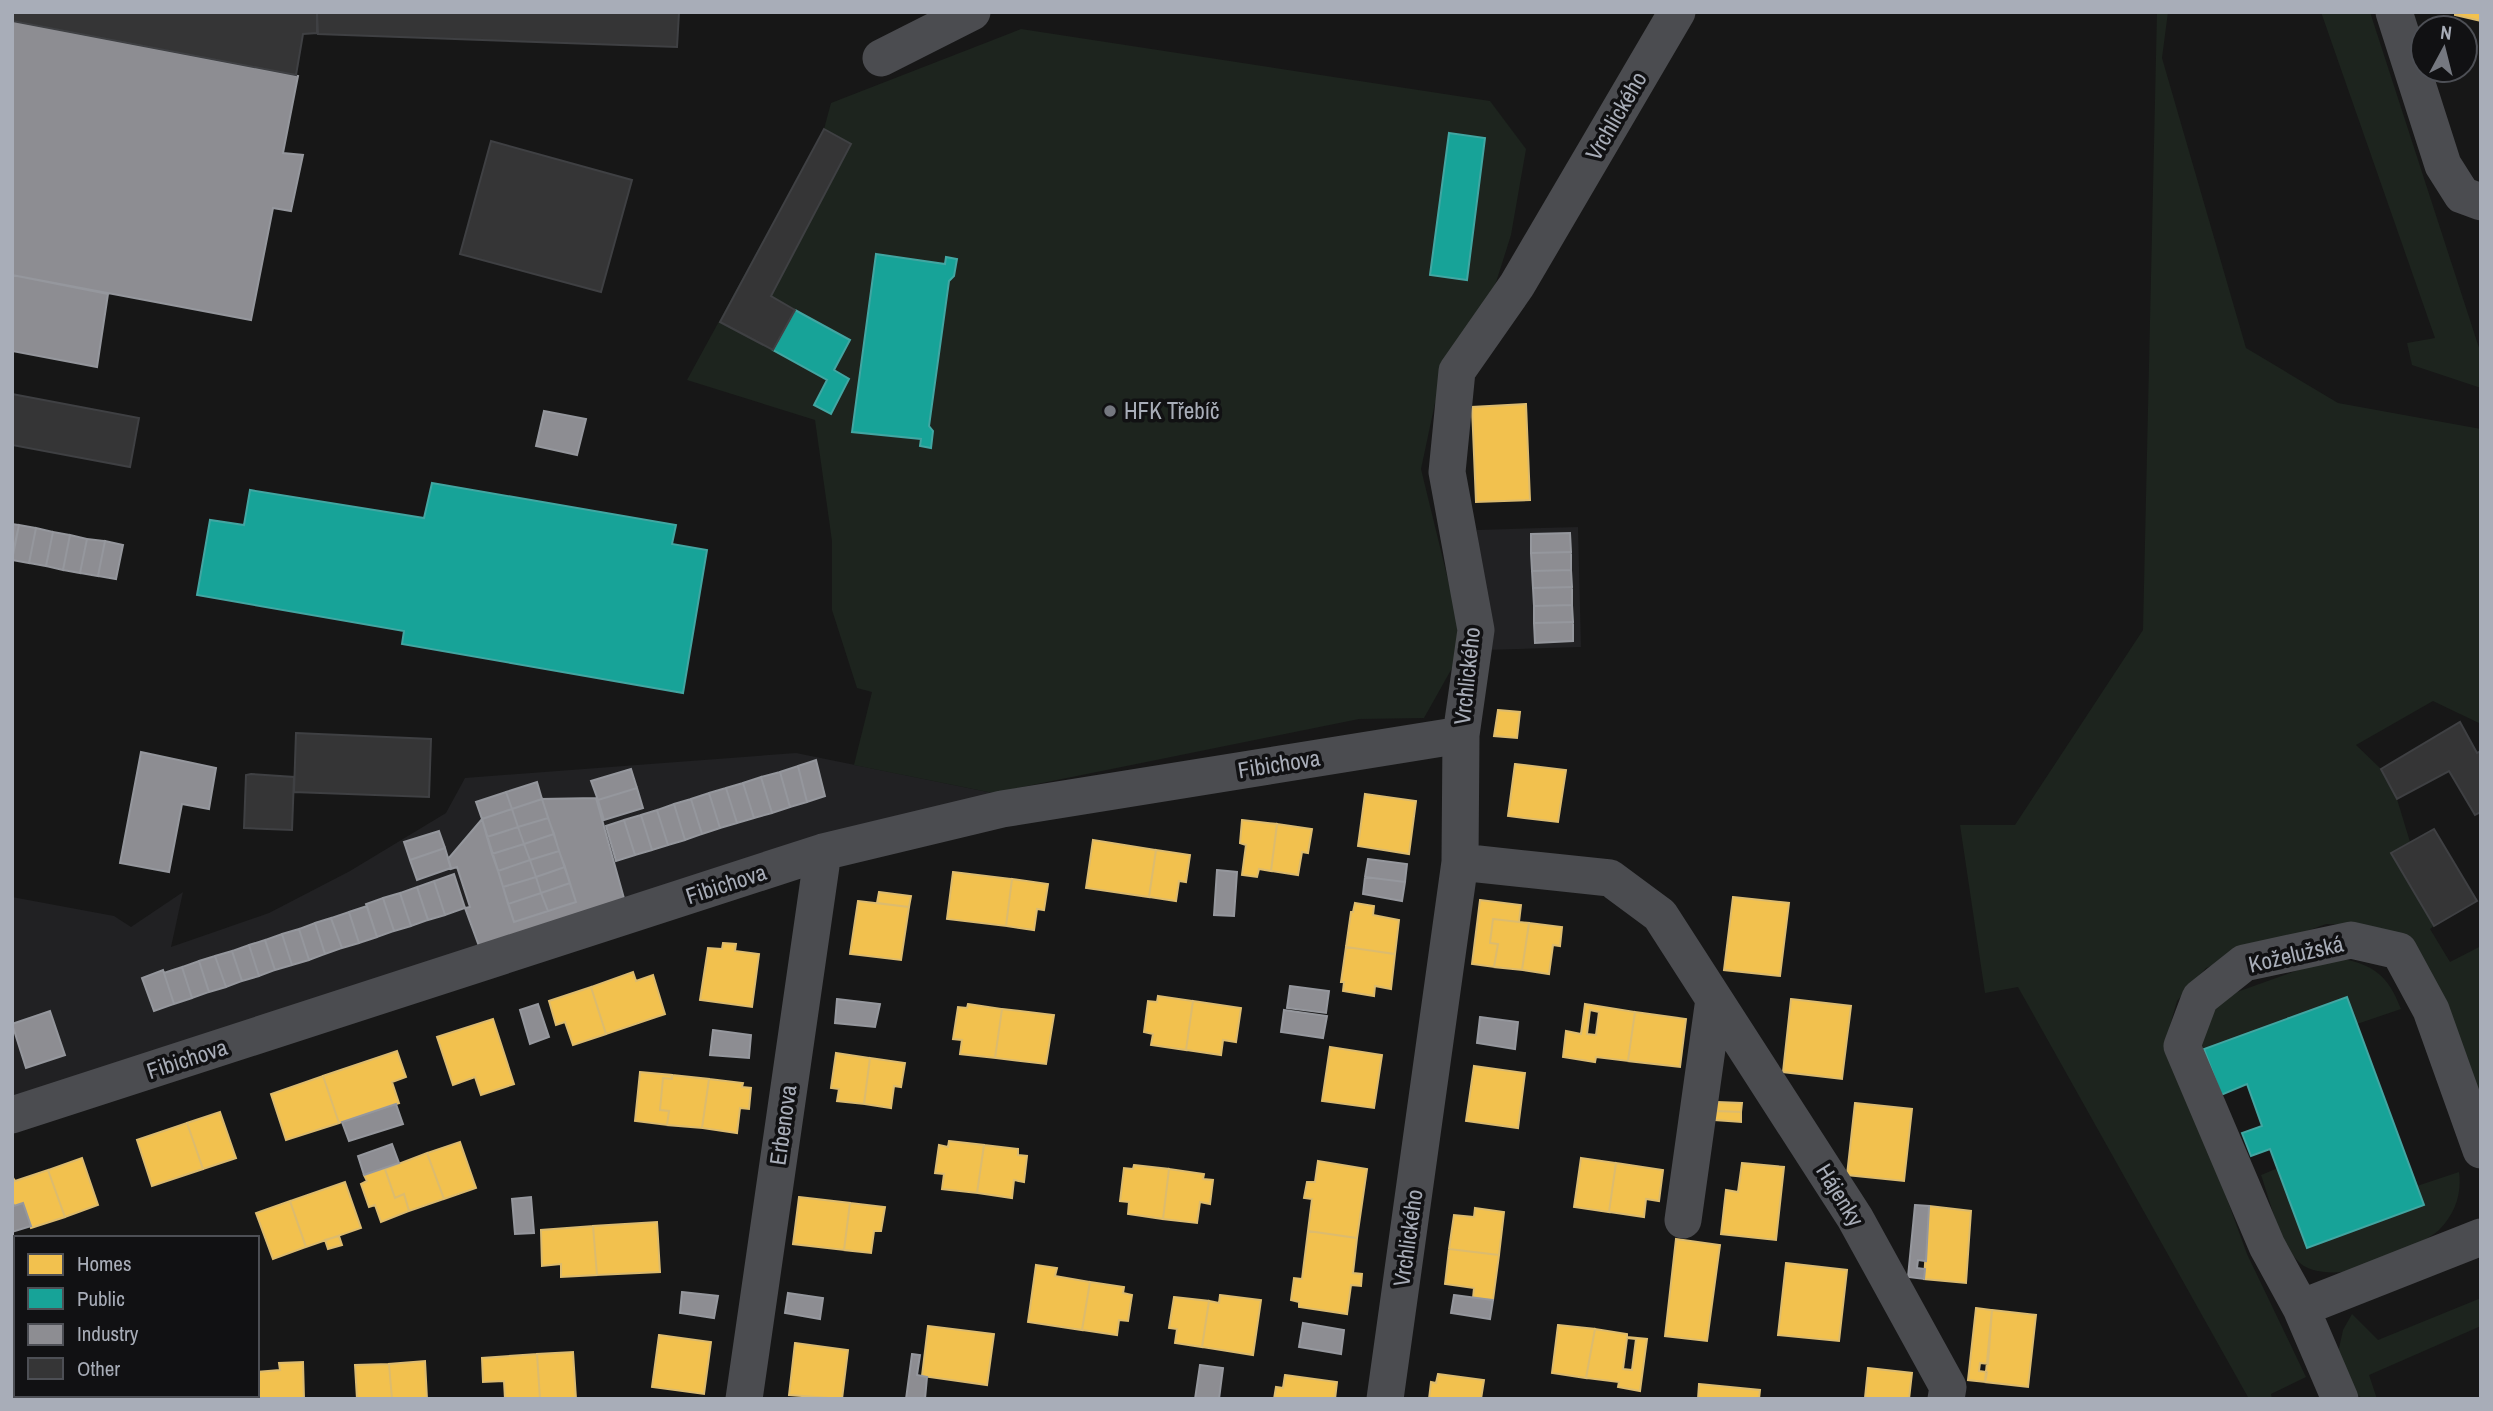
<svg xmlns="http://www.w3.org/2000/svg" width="2493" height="1411" viewBox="0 0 2493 1411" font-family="'Archivo Narrow',sans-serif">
<rect width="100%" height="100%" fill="#171717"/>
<path fill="#212123" d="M1578 527 1581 647 1483 650 1477 530Z
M796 753 993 793 12 1115V897L114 916 131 927 183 892 171 947 269 913 350 871 446 813 465 778Z"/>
<path fill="#1d241e" d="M2157 12H2168L2162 58 2246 348 2338 403 2481 429V724L2433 701 2356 745 2381 769 2397 799 2410 842 2391 853 2434 926 2430 929 2450 962 2481 946V1126L2428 981 2357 925 2326 924 2206 968 2177 1001 2169 1029 2174 1053 2247 1254 2306 1377 2271 1394 2272 1399H2249L2018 987 1985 993 1960 825H2015L2143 630Z
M2321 12H2370L2481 354V388L2412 365 2407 343 2435 338Z
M1021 29 1490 101 1526 149 1511 235 1487 311 1435 403 1421 469 1458 621 1456 661 1424 718 1359 719 993 793 854 765 872 692 857 688 832 610V541L815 420 687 380 824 129 831 103Z
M2338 958C2373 964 2388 975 2401 1009L2357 1024 2347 997 2205 1049 2209 1063 2200 1065C2204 1025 2200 1015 2237 992L2324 961Z
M2278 1168 2307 1248 2424 1205 2417 1186 2459 1172C2462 1194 2455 1214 2439 1230 2430 1240 2366 1268 2352 1271 2337 1273 2317 1274 2304 1266 2281 1251 2270 1200 2261 1175Z
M2481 1298V1326L2369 1375 2377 1399H2364L2356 1394 2338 1353 2343 1330 2352 1314 2378 1340Z"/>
<path fill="#f2c14e" stroke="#dcbb6e" stroke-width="2" fill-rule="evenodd" d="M2455 12H2481V21L2455 15Z
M1526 404 1530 500 1476 502 1472 407Z
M1498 710 1520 712 1517 738 1494 736Z
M1515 764 1566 770 1558 822 1508 816Z
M1365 794 1416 801 1409 854 1358 846Z
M1242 820 1277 824 1271 871 1259 869 1257 877 1242 875 1246 845 1240 843Z
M1277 824 1312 829 1308 853 1302 852 1298 875 1271 871Z
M1093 840 1156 850 1149 897 1086 888Z
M1156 850 1190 855 1186 882 1179 881 1176 901 1149 897Z
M953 872 1012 879 1006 926 947 919Z
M1012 879 1048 884 1044 910 1037 909 1034 930 1006 926Z
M879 892 911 896 909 907 877 903Z
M1733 897 1789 903 1780 976 1724 970Z
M1480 900 1521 905 1519 922 1493 919 1490 943 1498 944 1494 967 1472 964Z
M858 901 909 907 901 960 850 954Z
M1355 903 1374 906 1373 915 1399 920 1395 954 1346 947 1351 912H1353Z
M1493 919 1529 923 1522 970 1494 967 1498 944 1490 943Z
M1529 923 1562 927 1560 946 1553 945 1549 974 1522 970Z
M723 943 736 944 735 951 759 954 752 1007 700 1000 708 948 722 949Z
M1346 947 1395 954 1391 989 1375 986 1374 996 1343 991 1344 982H1341Z
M633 972 636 981 653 975 665 1014 606 1034 591 987Z
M591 987 606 1034 573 1045 565 1022 556 1025 549 1001Z
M1158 996 1193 1001 1186 1050 1151 1045 1153 1034 1144 1032 1148 1001 1157 1002Z
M1791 999 1851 1006 1842 1079 1783 1072Z
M1193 1001 1241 1008 1236 1042 1223 1040 1221 1055 1186 1050Z
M968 1004 1002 1009 995 1058 960 1054 962 1040 953 1039 958 1007 967 1008Z
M1585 1004 1635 1012 1628 1061 1596 1057 1595 1062 1563 1057 1566 1031 1581 1034ZM1590 1010 1599 1012 1596 1035 1587 1034Z
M1002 1009 1054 1015 1046 1064 995 1058Z
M1635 1012 1686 1019 1680 1067 1628 1061Z
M493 1019 514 1084 481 1095 475 1077 453 1085 437 1037Z
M1330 1047 1382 1055 1374 1108 1322 1101Z
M397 1051 406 1077 392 1082 399 1103 339 1123 323 1076Z
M836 1053 870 1058 864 1104 837 1101 839 1089 831 1088Z
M870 1058 905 1063 901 1087 894 1086 891 1108 864 1104Z
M1474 1066 1525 1073 1518 1128 1466 1121Z
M640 1072 672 1075V1079L663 1078 660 1110 669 1111 667 1125 635 1121Z
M672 1075 709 1079 702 1128 667 1125 669 1111 660 1110 663 1078 672 1079Z
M323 1076 339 1123 286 1140 271 1094Z
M709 1079 743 1083 742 1087 751 1088 749 1109 740 1108 737 1133 702 1128Z
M1717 1102 1742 1103 1741 1112 1716 1111Z
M1855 1103 1912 1109 1904 1181 1847 1175Z
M1716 1111 1741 1112V1122L1715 1120Z
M220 1112 236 1158 203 1169 187 1123Z
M187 1123 203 1169 152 1186 137 1140Z
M949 1141 984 1145 977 1193 942 1189 944 1174 935 1173 939 1145 948 1147Z
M460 1142 476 1188 444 1199 427 1153Z
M984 1145 1018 1149V1155L1027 1156 1024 1182 1014 1180 1012 1198 977 1193Z
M427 1153 444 1199 409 1211 404 1194 395 1198 385 1169Z
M82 1158 98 1205 65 1217 48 1170Z
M1581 1158 1616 1163 1609 1212 1574 1207Z
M1318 1161 1367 1169 1357 1238 1308 1231 1312 1199 1304 1198 1307 1182H1315Z
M1616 1163 1663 1170 1659 1201 1646 1199 1644 1217 1609 1212Z
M1742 1163 1784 1167 1776 1240 1721 1234 1726 1190 1738 1192Z
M394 1165 385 1169 395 1198 404 1194 409 1211 381 1222 375 1205 369 1207 361 1184 367 1181 364 1175Z
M1134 1165 1169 1169 1163 1219 1128 1214 1129 1202 1120 1201 1124 1168 1133 1169Z
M1169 1169 1204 1174 1203 1179 1213 1180 1210 1204 1200 1202 1197 1223 1163 1219Z
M48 1170 65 1217 31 1228 23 1203 14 1206 12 1201V1176L15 1181Z
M345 1182 361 1228 306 1247 290 1201Z
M799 1197 850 1203 844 1250 793 1244Z
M290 1201 306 1247 273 1259 256 1213Z
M850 1203 885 1207 881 1231H874L871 1253 844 1250Z
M1929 1206 1971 1211 1966 1283 1924 1279Z
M1475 1208 1504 1212 1499 1255 1449 1249 1454 1215 1474 1217Z
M657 1222 660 1272 597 1275 593 1226Z
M593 1226 597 1275 561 1277V1264L542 1266 541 1230Z
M1308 1231 1357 1238 1353 1273 1362 1274 1361 1286 1351 1285 1347 1314 1299 1307V1302L1291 1300 1294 1278 1302 1279Z
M339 1236 342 1245 328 1249 325 1240Z
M1676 1239 1720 1245 1707 1341 1665 1336Z
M1449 1249 1499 1255 1493 1300 1473 1298 1474 1288 1445 1284Z
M1786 1263 1847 1270 1839 1341 1778 1335Z
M1036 1265 1057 1268 1055 1276 1090 1282 1082 1330 1028 1322Z
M1090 1282 1124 1287 1123 1293 1132 1295 1128 1321 1119 1320 1117 1335 1082 1330Z
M1220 1295 1261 1300 1253 1355 1202 1347 1209 1301 1219 1303Z
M1174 1297 1209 1301 1202 1347 1175 1343 1177 1329 1169 1328Z
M1976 1308 1992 1310 1988 1364 1980 1363 1979 1371 1987 1372 1985 1382 1968 1380Z
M1992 1310 2036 1315 2028 1387 1985 1382Z
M1558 1325 1595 1329 1586 1378 1552 1373Z
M928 1326 994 1334 987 1385 922 1376Z
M1595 1329 1627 1334V1337L1647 1339 1640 1391 1618 1387 1619 1382 1586 1378ZM1627 1338 1636 1339 1632 1370 1623 1369Z
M659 1335 711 1342 704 1394 652 1387Z
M795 1343 848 1350 842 1399 789 1395Z
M573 1352 576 1399H540L537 1354Z
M537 1354 540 1399H505L504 1381 483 1382 482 1358Z
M425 1361 427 1399H392L389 1364Z
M303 1362 304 1399H247V1395H257V1372L280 1370 279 1363Z
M389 1364 392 1399H357L355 1365Z
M1868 1368 1912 1373 1909 1399 1865 1398Z
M1438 1374 1484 1380 1481 1399H1429L1431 1382 1436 1383Z
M1285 1375 1337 1382 1335 1399H1274L1276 1387 1283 1388Z
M1699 1384 1760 1390 1759 1399H1698Z
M65 1395H100V1399H65Z
M100 1395H135V1399H100Z
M200 1395H247V1399H200Z"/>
<path fill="#17a398" stroke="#42a6a2" stroke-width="2" d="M1449 133 1485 138 1467 280 1430 275Z
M876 254 945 264 946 257 957 259 954 276 949 281 929 426 933 431 931 448 920 446 921 439 852 432Z
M795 310 850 340 834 370 849 379 831 414 814 405 827 380 773 350Z
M432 483 676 525 672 544 707 550 683 693 402 644 404 631 197 595 210 520 244 525 250 490 424 518Z
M2347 997 2424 1205 2307 1248 2270 1149 2251 1156 2242 1133 2262 1126 2247 1084 2221 1095 2204 1049Z"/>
<path fill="#8d8d92" stroke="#95979d" stroke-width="2" d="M12 21 298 76 283 153 303 155 291 211 273 208 251 320 12 275Z
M12 275 108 294 97 367 12 351Z
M544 411 586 419 577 455 536 446Z
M12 524 19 525 12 557Z
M19 525 36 528 29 563 12 560Z
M36 528 53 532 46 566 29 563Z
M53 532 70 535 63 570 46 566Z
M1570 533 1571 552 1531 553V534Z
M70 535 87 539 80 573 63 570Z
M87 539 105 541 98 576 80 573Z
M105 541 123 545 116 579 98 576Z
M1571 552V570L1532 571 1531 553Z
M1571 570 1572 587 1533 588 1532 571Z
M1572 587V605L1534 606 1533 588Z
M1572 605 1573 622 1534 623V606Z
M1573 622V641L1535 643 1534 623Z
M141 752 216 768 209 809 182 804 169 872 120 863Z
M816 760 825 796 807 802 798 766Z
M798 766 807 802 790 807 780 772Z
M631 769 637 788 598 800 591 781Z
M780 772 790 807 772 813 761 777Z
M761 777 772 813 754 818 743 783Z
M537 782 542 799 512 809 506 792Z
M743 783 754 818 737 823 726 788Z
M637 788 643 808 604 820 598 800Z
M726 788 737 823 720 828 709 793Z
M506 792 512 809 482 819 476 802Z
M709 793 720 828 702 834 691 799Z
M596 798 627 909 483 957 465 908 470 907 457 867 451 869 448 859 482 819 514 922 576 902 542 799Z
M542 799 548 818 518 827 512 809Z
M691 799 702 834 685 840 674 804Z
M674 804 685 840 668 845 657 810Z
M512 809 518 827 487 837 482 819Z
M657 810 668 845 652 850 641 815Z
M641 815 652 850 635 855 624 820Z
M548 818 554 834 524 844 518 827Z
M624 820 635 855 616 861 606 826Z
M518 827 524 844 492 854 487 837Z
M439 831 445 848 410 860 404 842Z
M554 834 559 851 530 860 524 844Z
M524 844 530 860 498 871 492 854Z
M445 848 451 868 417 880 410 860Z
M559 851 565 867 536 877 530 860Z
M1368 859 1407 864 1405 882 1365 877Z
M530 860 536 877 503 887 498 871Z
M565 867 570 883 541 893 536 877Z
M1217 870 1237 872 1234 916 1214 915Z
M454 874 465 908 445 915 434 881Z
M536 877 541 893 508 904 503 887Z
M1365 877 1405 882 1402 901 1363 894Z
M434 881 445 915 428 920 417 887Z
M570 883 576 902 548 911 541 893Z
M417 887 428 920 411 926 400 893Z
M400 893 411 926 394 931 383 898Z
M541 893 548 911 514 922 508 904Z
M383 898 394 931 377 937 366 904Z
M367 906 377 937 359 943 349 912Z
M349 912 359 943 342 948 331 918Z
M331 918 342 948 325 954 315 923Z
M315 923 325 954 309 960 299 929Z
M299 929 309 960 292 965 282 934Z
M282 934 292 965 275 970 265 940Z
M265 940 275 970 259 976 249 945Z
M249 945 259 976 242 981 232 951Z
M232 951 242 981 226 987 215 956Z
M215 956 226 987 209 992 199 961Z
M199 961 209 992 192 998 182 967Z
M182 967 192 998 174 1004 164 973Z
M163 970 174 1004 154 1011 142 978Z
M1290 986 1329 991 1326 1013 1287 1008Z
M837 999 880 1004 875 1027 835 1023Z
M538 1004 549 1037 530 1044 520 1010Z
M1284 1010 1327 1016 1323 1038 1281 1032Z
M50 1011 65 1055 26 1068 12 1024Z
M1480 1017 1518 1022 1515 1049 1477 1043Z
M713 1030 751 1035 749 1058 710 1055Z
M396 1104 403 1124 349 1141 342 1122Z
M392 1144 399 1163 364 1175 358 1156Z
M531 1197 534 1233 515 1234 512 1199Z
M12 1201 14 1206 23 1203 31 1226 12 1232Z
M1915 1205 1929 1206 1926 1261 1918 1260 1917 1268 1925 1269 1924 1279 1908 1277Z
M682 1292 718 1296 714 1318 680 1313Z
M788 1293 823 1298 820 1319 785 1313Z
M1454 1295 1493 1300 1490 1319 1451 1313Z
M1303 1323 1344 1330 1341 1354 1299 1347Z
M912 1354 920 1355 917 1375 927 1377 925 1399H906Z
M1200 1365 1223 1368 1219 1399H1195Z"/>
<path fill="#353536" stroke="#3f4043" stroke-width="2" d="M12 12H317V33L303 34 296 75 12 21Z
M317 12H679L677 47 318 34Z
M824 129 851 144 771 296 795 310 773 350 720 322Z
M491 141 632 180 601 292 460 254Z
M12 394 139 418 130 467 12 445Z
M2460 722 2477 753 2481 751V812L2475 815 2449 771 2397 799 2381 769Z
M296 733 431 739 429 797 294 792Z
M251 774 294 777 292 830 244 828 246 775Z
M2434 829 2477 901 2434 926 2391 853Z"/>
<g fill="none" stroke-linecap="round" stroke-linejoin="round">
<path stroke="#4b4c50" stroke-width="37" d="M2394 12 2443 165 2462 195 2481 202
M881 58 972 12
M1460 862 1610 878 1660 915 1855 1218 1948 1387 1946 1399
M12 1115 823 852 1002 809 1461 735
M1683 1220 1714 999
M2301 1308 2481 1237
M744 1399 823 852
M1385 1399 1460 862 1461 735 1476 630 1447 472 1457 371 1517 285 1677 12
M2340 1399 2301 1308 2267 1246 2182 1046 2200 998 2244 963 2351 940 2399 951 2431 1010 2481 1150"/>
</g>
<circle fill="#757880" stroke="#111113" stroke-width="2.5" cx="1110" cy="411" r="7"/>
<g text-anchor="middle" stroke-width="7" stroke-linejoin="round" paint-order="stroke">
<g font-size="23" fill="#a8adb8" stroke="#111113">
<text transform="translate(1616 116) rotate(-60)" y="8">Vrchlického</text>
<text transform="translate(1467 676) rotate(-84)" y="8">Vrchlického</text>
<text transform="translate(1279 764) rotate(-9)" y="8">Fibichova</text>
<text transform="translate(726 884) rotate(-18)" y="8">Fibichova</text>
<text transform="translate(2296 954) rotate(-13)" y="8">Koželužská</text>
<text transform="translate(187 1059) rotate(-18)" y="8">Fibichova</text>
<text transform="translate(783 1125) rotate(-82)" y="8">Erbenova</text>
<text transform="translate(1840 1195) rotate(58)" y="8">Hájenky</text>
<text transform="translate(1408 1238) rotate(-82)" y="8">Vrchlického</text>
</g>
<g font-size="23" fill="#a8adb8" stroke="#111113" text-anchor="start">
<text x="1124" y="419">HFK Třebíč</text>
</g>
</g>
<rect width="2493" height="1411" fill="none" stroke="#a8adb8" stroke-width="28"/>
<rect x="14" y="1236" width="245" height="161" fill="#111113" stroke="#4d4f55" stroke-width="2"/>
<rect x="28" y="1254" width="35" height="21" fill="#f2c14e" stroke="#4d4f55" stroke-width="2"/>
<text x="77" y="1271" font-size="21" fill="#a8adb8">Homes</text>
<rect x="28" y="1288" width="35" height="21" fill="#17a398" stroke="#4d4f55" stroke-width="2"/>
<text x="77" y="1306" font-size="21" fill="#a8adb8">Public</text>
<rect x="28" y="1324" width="35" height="21" fill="#8d8d92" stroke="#4d4f55" stroke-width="2"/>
<text x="77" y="1341" font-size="21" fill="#a8adb8">Industry</text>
<rect x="28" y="1358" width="35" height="21" fill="#353536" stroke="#4d4f55" stroke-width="2"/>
<text x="77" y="1376" font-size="21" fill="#a8adb8">Other</text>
<g transform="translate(2444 49) rotate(7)"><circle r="33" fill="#111113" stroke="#4d4f55" stroke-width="2"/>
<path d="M0-5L12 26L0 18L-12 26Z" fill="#757880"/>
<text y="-10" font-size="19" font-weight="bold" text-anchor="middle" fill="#a8adb8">N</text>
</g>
</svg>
